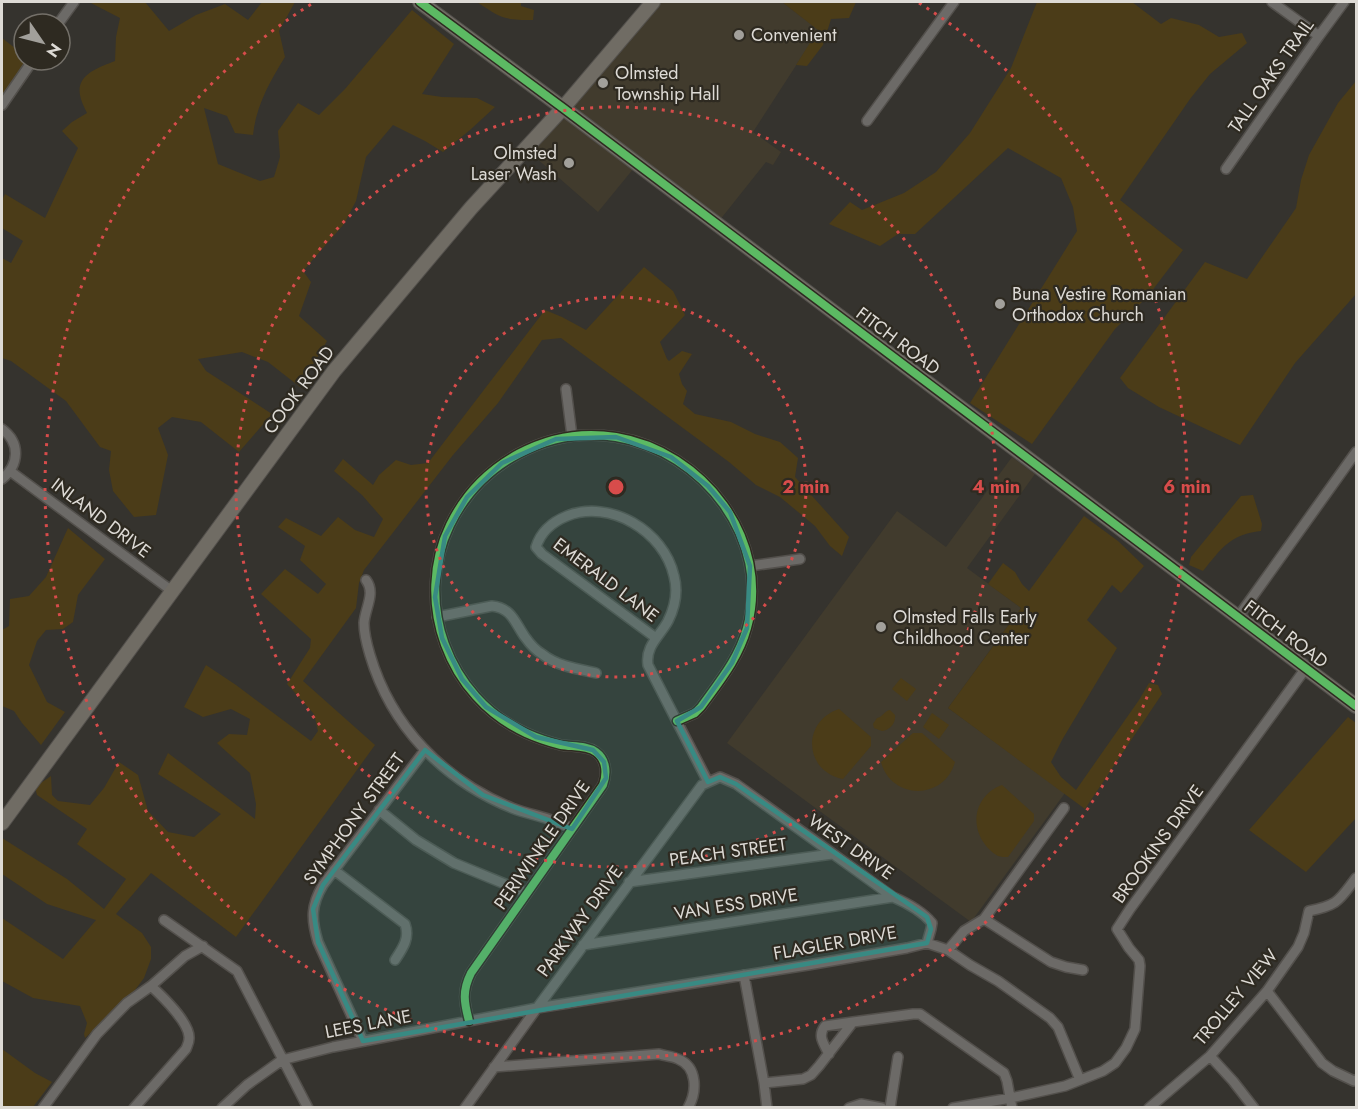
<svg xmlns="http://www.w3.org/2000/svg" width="1358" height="1109" viewBox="0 0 1358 1109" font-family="Jost,sans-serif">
<rect width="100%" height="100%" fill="#35332e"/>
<path fill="#413b2d" d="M657 2H782L819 30 753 132 781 152 773 165 766 162 719 221 570 106Z
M565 119 576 123 634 168 598 212 527 150 553 126Z
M1012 457 1035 474 967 568 1021 608 948 708 1065 793 971 922 727 743 897 511 946 547Z"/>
<path fill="#4b3c18" d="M89 2H145L169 31 196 15 225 4 248 20 262 2H295L279 31 285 57C270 81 256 106 253 135L235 133 227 116 204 108 218 164 260 181 274 177 280 157 278 131 298 103 319 115 345 89 412 10 454 44 422 94 442 97 477 98 495 107 470 130 443 152 425 141 393 125 366 157 356 201 344 224 303 271 311 282 299 316 327 341 300 387 268 362 242 352 198 359 206 371 272 414 239 452 201 422 172 417 158 428 168 455 156 515 134 517 113 491 109 470 111 451 100 447 66 401 11 361 2 358V258L11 263 23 241 2 228V200L5 194 45 218 78 148 62 131 72 122 87 113C84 107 81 101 80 95 76 74 100 67 115 61L116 37 120 18Z
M477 2H521V6L534 10 533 20C503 20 501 18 477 2Z
M782 2H856L849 18 831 19 823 45 807 66 796 65 818 30Z
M1037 2H1132L1161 24 1171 18 1199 25 1219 37 1242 33 1247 43 1210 74 1190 99 1120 200 1183 250 1148 296 1115 329 1032 444 970 403 1077 231 1073 207 1061 178 1008 148 915 234H898L880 246 829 224 850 202 862 210 904 193 936 172 970 133 1011 68Z
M2 38 24 55V60H28L2 98Z
M1356 81V294L1295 363 1240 445 1159 407 1128 388 1120 378 1205 262 1247 279 1296 208 1301 180 1309 155 1338 103Z
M644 267 673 291 685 315 660 342 667 359 669 361 682 351 692 354 679 374 682 384 687 391 683 404 695 414 731 422 755 434 780 442 798 458 795 477 849 537 842 556 830 546 815 526 780 497 756 485 729 462 561 338 542 340 498 403 453 455 364 570 359 583 356 608 303 681 375 745 236 937 151 873 116 914 142 933 151 947V959L144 978 132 994 110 1013 101 1023 85 1038 84 1034 87 1023 80 1006 33 998 2 981V918L63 959 96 920 47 904 2 874V838L67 879 104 909 126 879 77 844 87 829 37 795 35 787 51 776 52 795 58 801 90 805 104 788 119 762 138 775 148 811 168 832 194 837 221 814 158 774 168 753 255 819 256 804 250 773 217 743 229 734 247 735 250 719 231 709 203 717 184 707 206 665 236 685 311 741 318 731 314 714 287 684 310 648 311 639 261 594 285 569 318 594 326 584 300 560 305 546 278 527 286 518 321 536 338 517 355 530 374 537 383 519 362 495 334 471 343 459 373 485 379 475 396 460 411 465 428 463 545 310 562 317 586 330Z
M1253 495 1262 524 1261 531C1230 534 1221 549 1203 571L1189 565 1191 557 1241 496Z
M1084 516 1118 541 1144 566 1121 593 1112 585 1087 620 1117 648 1062 740 1051 762 1061 777 1076 790 1139 700 1149 683 1158 685 1162 694 1085 809 948 708 1021 608 988 584 1003 563 1015 572 1022 584 1029 591Z
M68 528 105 559 78 595 73 622 63 629 46 630 37 641 29 665 47 702 65 712 41 745 22 723 14 711 2 706V630L9 626 10 599 29 596 46 577Z
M901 678 916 689 907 701 892 689Z
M839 709 871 737V746L843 779C803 771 802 721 839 709Z
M890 710 895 715C896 723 890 730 882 731L874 728 873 724 877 718C883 717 884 711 890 710Z
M932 713 949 725 939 739 923 727Z
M1348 717 1356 723V818L1306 872 1249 830Z
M913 733H922L955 762C944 801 891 800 881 762Z
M1002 785 1034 814V821L1008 857C1005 857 1001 857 998 856 993 853 987 848 984 843 969 822 977 794 1002 785Z
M2 1049 35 1073 52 1082 33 1107H2Z"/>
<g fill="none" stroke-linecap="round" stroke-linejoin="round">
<g stroke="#53504c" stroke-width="12">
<path id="street" d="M1272 2 1319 36
M58 24 74 2
M2 105 33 60
M867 121 954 2
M1226 169 1319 36 1344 2
M566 389 572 436
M2 429C21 443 19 465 2 479
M10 471 172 591
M750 566 800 559
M366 580C376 593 365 608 364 623 364 634 367 645 370 655 391 726 443 780 512 808 533 816 551 817 572 829
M437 617 492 606C512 608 515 623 525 637 530 644 535 650 542 654 557 666 577 669 596 673
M1238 617 1356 452
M656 638 542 554 536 547C541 531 552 522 567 516 610 499 664 531 674 576 678 591 675 607 668 621 660 636 645 646 648 665L708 782
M379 810 416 840 454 863 527 893
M334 870 405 924C410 938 403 948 395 960
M629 882 832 854
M984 919 1051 962 1066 967 1083 970
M164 920 237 971 308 1108
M583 945 893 897
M948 950 964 931 984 919 1064 808
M744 975 764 1083 767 1108
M1267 991 1322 1063 1333 1071 1354 1081 1356 1080
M469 1021C464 1002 462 991 471 973L603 785C607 774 607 760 596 752 586 745 572 747 561 745 549 742 537 738 526 733 448 698 413 601 450 525 480 463 548 426 616 437 703 451 772 540 747 628 739 658 719 682 701 707L695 713 677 721
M363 1041 318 942C311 919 311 905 323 885L425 750
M829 1054C824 1044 817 1036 825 1026L853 1022
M1210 1056 1233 1081 1254 1108
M494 1067 659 1054C665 1056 672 1056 678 1059 698 1067 697 1092 688 1108
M764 1083 803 1079 811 1075 819 1066 853 1022 913 1014H920L1004 1073 1007 1081 1012 1108
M43 1108 97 1034 127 1003 151 986 185 956 203 946
M134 1108 186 1049C187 1046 189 1043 189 1039 191 1024 162 996 151 986
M222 1108 247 1085 282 1060 333 1047 537 1008 808 965 907 948 927 943 948 950 970 965 998 981 1050 1018 1058 1027 1080 1080
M465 1108 537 1008 702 785 720 777 736 784 893 897C907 903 922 911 932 923L931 929 927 943
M849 1108 861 1104 882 1108
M890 1108 898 1057
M953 1108 1011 1098 1065 1086 1103 1071 1115 1063 1126 1048 1135 1029 1140 966 1139 960 1129 948 1117 929 1130 909 1306 668
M1149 1108 1210 1056 1267 991 1298 947 1304 933 1309 911C1339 905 1339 900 1356 878"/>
</g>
<g stroke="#53504c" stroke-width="16">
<path id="secondary" d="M420 2 563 108 1356 706
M2 823 334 371 471 208 563 108 653 2"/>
</g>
<use href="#street" stroke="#6c6a67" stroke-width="9"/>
<use href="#secondary" stroke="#706c64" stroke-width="14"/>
<g stroke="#2e2a21" stroke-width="11">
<path id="cycleway" d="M420 2 563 108 1356 706
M469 1021C464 1002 462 991 471 973L603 785C607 774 607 760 596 752 586 745 572 747 561 745 549 742 537 738 526 733 448 698 413 601 450 525 480 463 548 426 616 437 703 451 772 540 747 628 739 658 719 682 701 707L695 713 677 721"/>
</g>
<use href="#cycleway" stroke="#5cba63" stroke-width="8"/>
</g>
<path fill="#388a83" fill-opacity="0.2" stroke="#388a83" stroke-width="4.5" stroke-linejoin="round" d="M616 437 671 457 708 486 730 512 750 566 747 628 732 663 701 707 677 721 708 782 720 777 736 784 927 917 931 929 927 943 363 1041 318 942 313 909 323 885 425 750 483 795 572 829 606 778 604 762 593 750 536 737 486 707 462 679 442 638 435 597 445 536 467 497 502 463 556 439Z"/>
<g fill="none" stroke="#d74c4b" stroke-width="3" stroke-dasharray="3 6">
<circle cx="616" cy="487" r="190"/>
<circle cx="616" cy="487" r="380"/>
<path d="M919 3A571 571 0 1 1 313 3"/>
</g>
<g fill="#a2a09b" stroke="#2e2a21" stroke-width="2">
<circle cx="739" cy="35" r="6"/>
<circle cx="603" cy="83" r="6"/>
<circle cx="569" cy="163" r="6"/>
<circle cx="1000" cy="304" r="6"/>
<circle cx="881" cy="627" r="6"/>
</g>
<g text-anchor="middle" stroke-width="4.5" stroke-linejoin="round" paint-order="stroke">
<g font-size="18" fill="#dddad5" stroke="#2e2a21" text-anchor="start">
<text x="751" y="41">Convenient</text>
<text x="615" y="79">Olmsted<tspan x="615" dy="21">Township Hall</tspan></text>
<text x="557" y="159" text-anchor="end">Olmsted<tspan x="557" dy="21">Laser Wash</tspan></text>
<text x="1012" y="300">Buna Vestire Romanian<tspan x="1012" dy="21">Orthodox Church</tspan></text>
<text x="893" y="623">Olmsted Falls Early<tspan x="893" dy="21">Childhood Center</tspan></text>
</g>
<g font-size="18" fill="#dddad5" stroke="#2e2a21">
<text transform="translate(1271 76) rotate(-55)" y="6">TALL OAKS TRAIL</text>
<text transform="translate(898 341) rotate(37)" y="6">FITCH ROAD</text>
<text transform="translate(299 390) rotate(-53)" y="6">COOK ROAD</text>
<text transform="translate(101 518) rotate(37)" y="6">INLAND DRIVE</text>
<text transform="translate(606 580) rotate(37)" y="6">EMERALD LANE</text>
<text transform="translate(1286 634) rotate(37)" y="6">FITCH ROAD</text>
<text transform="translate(354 819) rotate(-54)" y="6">SYMPHONY STREET</text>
<text transform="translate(1158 844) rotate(-54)" y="6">BROOKINS DRIVE</text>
<text transform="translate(542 845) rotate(-55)" y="6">PERIWINKLE DRIVE</text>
<text transform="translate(851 847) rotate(35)" y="6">WEST DRIVE</text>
<text transform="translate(728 852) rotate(-8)" y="6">PEACH STREET</text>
<text transform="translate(736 904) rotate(-9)" y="6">VAN ESS DRIVE</text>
<text transform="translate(580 921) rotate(-54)" y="6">PARKWAY DRIVE</text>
<text transform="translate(835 943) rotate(-10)" y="6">FLAGLER DRIVE</text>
<text transform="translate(1236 997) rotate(-50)" y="6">TROLLEY VIEW</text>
<text transform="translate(368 1024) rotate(-11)" y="6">LEES LANE</text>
</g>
</g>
<circle cx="616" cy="487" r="9" fill="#d74c4b" stroke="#2e2a21" stroke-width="3"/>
<g font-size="18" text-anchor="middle" font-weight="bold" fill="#d74c4b" stroke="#2e2a21" stroke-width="4.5" stroke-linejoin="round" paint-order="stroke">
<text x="806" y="493">2 min</text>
<text x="996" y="493">4 min</text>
<text x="1187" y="493">6 min</text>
</g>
<rect width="1358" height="1109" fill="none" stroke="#dddad5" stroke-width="6"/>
<g transform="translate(42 42) rotate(125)"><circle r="28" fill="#2e2a21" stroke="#747069" stroke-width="1.5"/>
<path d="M0-4.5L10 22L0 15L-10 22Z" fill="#a2a09b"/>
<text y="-9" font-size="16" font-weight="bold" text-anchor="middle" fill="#dddad5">N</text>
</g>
</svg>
